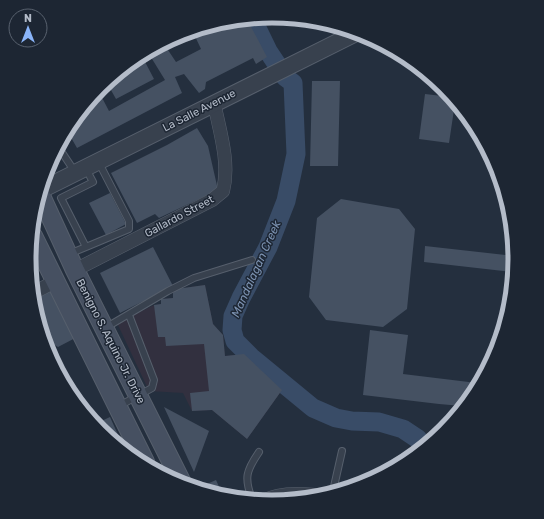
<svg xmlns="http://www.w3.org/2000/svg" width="544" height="519" viewBox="0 0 544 519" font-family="Rubik,sans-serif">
<rect width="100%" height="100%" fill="#242f3e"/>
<path fill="#32303f" d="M205 285 213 324 223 335 225 356 244 354 282 390 247 439 212 410 192 411 183 393 149 391 117 323 154 305 161 304V299L173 298V293L176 289Z"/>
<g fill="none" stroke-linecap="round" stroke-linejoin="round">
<path stroke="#394c67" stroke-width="19" d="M253 20 268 51 278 66
M285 77 293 83 296 154 286 201 268 247 241 298 233 316 232 330 235 341 251 357 313 408 336 418 352 421 379 422 403 429 418 439 422 446"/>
</g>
<path fill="#455162" d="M248 21 267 57 256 64 253 58 206 82 205 89 199 93 184 74 175 77 182 93 77 148 69 134 98 90 109 111 165 80 149 54 164 44 176 62 201 49 193 32Z
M143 58 154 79 116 99 107 83Z
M312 81H340L338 166H310Z
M425 94 451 97 455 103 449 143 419 139Z
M197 128 208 146 218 190 159 218 155 214 137 223 111 173 167 145Z
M110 193 126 224 106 235 89 203Z
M341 199 399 209 415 229 407 309 383 327 326 320 309 297 317 218Z
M425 246 515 256V260L513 272 424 262Z
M153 247 173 286 120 313 100 273Z
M56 285 81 335 58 347 44 339 36 295Z
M205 285 213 324 223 335 225 356 244 354 282 390 247 439 212 410 192 411 190 393 209 391 204 344 166 346 165 337H158L154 305 161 304V299L173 298V293L176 289Z
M370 330 408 335 403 374 477 383 462 406 439 404 363 395Z
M164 407 209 431 194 472Z
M110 417 124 448 100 432 95 424Z
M216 480 222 493 198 488Z"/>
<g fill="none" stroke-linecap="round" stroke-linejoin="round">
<g stroke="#565f6c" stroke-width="8">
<path id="service" d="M59 148 75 172
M86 169 93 182 61 198 86 247 129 229V221L98 161
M69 254 86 247
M30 265 42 259
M105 328 168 291 194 278 252 260
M119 406 152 388 154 380 129 315
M194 488 199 485
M333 491 342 451
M252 499C244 478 246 471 259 452"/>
</g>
<g stroke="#565f6c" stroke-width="14">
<path id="minor" d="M75 270 212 200 223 191C230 163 220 132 214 103
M35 292 56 281
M263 501C278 493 297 493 314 495"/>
</g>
<g stroke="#565f6c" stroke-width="18">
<path id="tertiary" d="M43 189 356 33"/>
</g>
<g stroke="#565f6c" stroke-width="20">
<path id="secondary" d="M41 196 75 270 183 485
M33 236 145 462"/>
</g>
<use href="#service" stroke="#38414e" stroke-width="6"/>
<use href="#minor" stroke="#38414e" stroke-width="13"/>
<use href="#tertiary" stroke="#38414e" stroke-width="16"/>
<use href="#secondary" stroke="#465061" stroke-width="18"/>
</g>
<g text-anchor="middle" stroke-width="3" stroke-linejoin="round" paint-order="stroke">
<g font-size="11" fill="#b4bcc9" stroke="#1d2633">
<text transform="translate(199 110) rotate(-27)" y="4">La Salle Avenue</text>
<text transform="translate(179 216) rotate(-28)" y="4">Gallardo Street</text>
<text transform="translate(111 341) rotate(63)" y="4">Benigno S. Aquino Jr. Drive</text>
</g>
<g font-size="12" font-style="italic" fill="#7c92b1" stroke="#1d2633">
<text transform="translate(256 269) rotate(-66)" y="4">Mandalagan Creek</text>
</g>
</g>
<path d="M0 0H544V519H0ZM36 259a236 236 0 1 1 472 0a236 236 0 1 1-472 0Z" fill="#1d2633" fill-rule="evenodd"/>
<path fill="none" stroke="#b4bcc9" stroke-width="5" d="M36 259a236 236 0 1 1 472 0a236 236 0 1 1-472 0Z"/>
<g transform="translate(28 28)"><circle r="19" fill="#1d2633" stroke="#59626f"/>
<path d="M0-3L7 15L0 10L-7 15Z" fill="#8ab4f8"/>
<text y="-6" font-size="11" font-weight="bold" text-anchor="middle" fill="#b4bcc9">N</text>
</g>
</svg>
